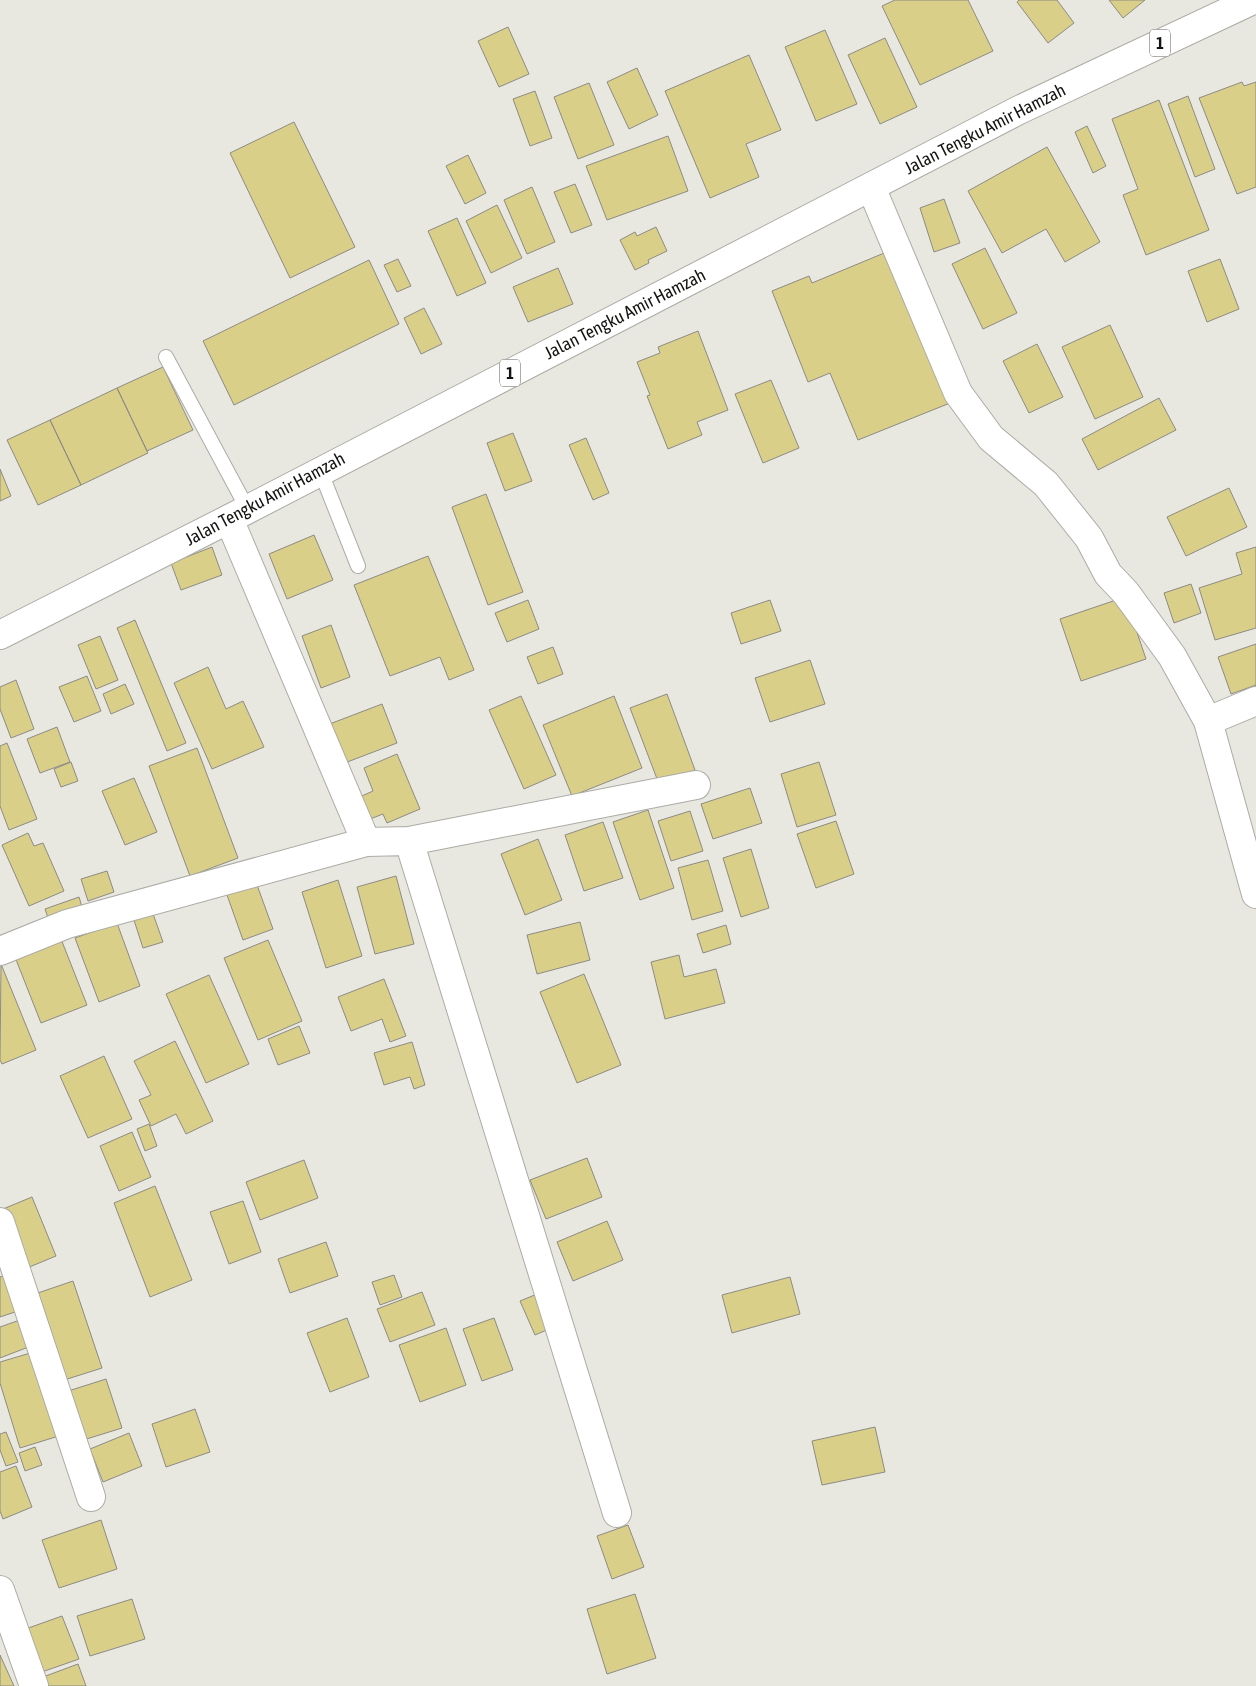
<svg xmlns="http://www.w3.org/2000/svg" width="1256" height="1686" viewBox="0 0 1256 1686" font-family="'Asap Condensed',sans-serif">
<rect width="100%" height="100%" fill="#e8e7e0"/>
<path fill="#dacf88" stroke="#8c8b85" d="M895 0H968L993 51 920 85 882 6Z
M1019 0H1057L1074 23 1048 43 1017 2Z
M1109 0H1145L1123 18Z
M508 27 529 74 499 87 478 41Z
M825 30 857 104 816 121 785 47Z
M885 38 917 107 880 124 848 55Z
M749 55 781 130 746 144 759 177 710 198 665 91Z
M637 68 658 115 629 129 607 82Z
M1242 82 1244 86 1256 82V187L1237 194 1199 98Z
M589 83 614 145 578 159 554 97Z
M535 91 552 138 530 146 513 99Z
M1188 96 1215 169 1195 177 1168 104Z
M1159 100 1209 230 1146 255 1123 195 1138 189 1112 119Z
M294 122 355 247 290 278 230 153Z
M1087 126 1106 166 1093 173 1075 132Z
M668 136 688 191 607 220 586 166Z
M1047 147 1100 242 1065 262 1046 229 1002 253 968 191Z
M468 155 486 193 465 204 446 166Z
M575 184 592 225 571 233 554 192Z
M532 187 555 242 527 254 504 200Z
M944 199 960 243 934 252 920 208Z
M497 205 522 258 491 273 466 221Z
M457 218 486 283 457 296 428 231Z
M656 227 667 251 648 260 649 263 635 270 620 240 635 232 637 236Z
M985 248 1017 313 983 329 952 264Z
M889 251 950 403 858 440 830 373 808 382 772 291 809 276 812 283Z
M398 259 411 286 397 292 384 265Z
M1220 259 1239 309 1207 322 1188 271Z
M369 260 399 324 234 405 203 341Z
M558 268 573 304 528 322 513 287Z
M424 308 442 344 421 354 404 318Z
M1110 325 1143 397 1095 419 1062 347Z
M698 331 728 410 697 422 702 435 668 449 647 396 650 395 637 362 660 353 658 347Z
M1037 344 1063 397 1029 413 1003 361Z
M163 367 193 430 147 451 117 388Z
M771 380 799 448 763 463 735 394Z
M117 388 148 453 81 485 50 420Z
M1159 398 1176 430 1098 470 1082 439Z
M50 420 81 485 38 505 7 440Z
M513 433 532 481 505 491 487 443Z
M586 438 609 493 593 500 569 445Z
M0 469 11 496 0 501Z
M1229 488 1247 527 1186 556 1167 517Z
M486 494 523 592 488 605 452 507Z
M314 535 333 580 287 599 269 554Z
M212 547 222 575 181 590 171 563Z
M1256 547V628L1215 640 1199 588 1242 574 1236 553Z
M428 556 474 670 449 680 440 657 390 676 354 585Z
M1191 584 1201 613 1174 623 1164 593Z
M1125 597 1146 659 1081 681 1060 619Z
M528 600 539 629 507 642 495 613Z
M770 600 781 631 741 644 731 613Z
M135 620 186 743 167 751 117 628Z
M331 625 350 677 321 688 302 636Z
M100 636 118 680 96 689 78 645Z
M1256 644V685L1231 694 1218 657Z
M553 647 563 674 538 684 527 657Z
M810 660 825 704 770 722 755 678Z
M208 667 226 709 243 701 264 747 212 769 174 683Z
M87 676 101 711 74 722 59 687Z
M16 680 34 729 11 738 0 709V687Z
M125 684 134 704 111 714 103 694Z
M667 694 695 770 659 784 630 708Z
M521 696 556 775 524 789 489 710Z
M614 696 642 768 572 796 543 725Z
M382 704 397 743 342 764 327 725Z
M57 727 70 762 40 773 27 739Z
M7 743 37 819 9 830 0 806V746Z
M197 748 238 858 190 876 149 766Z
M397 754 420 809 387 823 383 814 365 821 355 799 373 791 364 768Z
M71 762 78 781 61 787 54 769Z
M819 762 836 815 797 827 781 774Z
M134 778 157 832 125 845 102 791Z
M750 788 762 823 713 839 701 804Z
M648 810 674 888 640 900 613 822Z
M690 811 703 851 671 861 658 821Z
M836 821 854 874 816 888 797 834Z
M603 822 623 878 584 891 565 835Z
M28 833 34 846 43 843 64 891 29 906 2 845Z
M538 839 562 900 525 915 501 854Z
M751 849 769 908 741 917 723 858Z
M708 860 723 911 692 920 678 868Z
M107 871 114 892 88 901 81 879Z
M396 876 414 944 375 954 357 887Z
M338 880 362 956 326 968 302 892Z
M257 885 273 929 243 940 227 895Z
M79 897 83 910 49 921 45 909Z
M152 911 163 942 143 948 133 917Z
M580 922 590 960 537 974 527 935Z
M117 923 140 986 99 1002 75 938Z
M726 925 731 944 703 953 697 934Z
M61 939 87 1005 41 1023 15 957Z
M268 940 302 1021 258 1040 224 958Z
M679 955 684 977 716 969 725 1003 665 1019 651 962Z
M1 964 36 1050 2 1064 0 1060Z
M584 974 621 1065 577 1083 540 992Z
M209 975 249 1064 206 1083 166 994Z
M384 979 406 1036 390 1042 382 1019 351 1031 338 997Z
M299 1026 310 1053 278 1065 268 1039Z
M175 1041 213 1121 186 1134 176 1114 151 1126 139 1100 151 1095 134 1061Z
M412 1042 425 1085 414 1089 410 1077 384 1085 374 1053Z
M104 1056 132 1119 88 1138 60 1076Z
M149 1124 157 1146 145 1151 137 1129Z
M132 1132 151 1177 119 1191 100 1146Z
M587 1158 602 1197 546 1219 530 1180Z
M304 1160 318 1198 260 1220 246 1182Z
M155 1186 192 1280 150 1297 114 1203Z
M32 1197 56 1256 27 1268 3 1209Z
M243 1201 261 1252 229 1264 210 1212Z
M607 1221 623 1260 573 1281 557 1242Z
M326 1242 338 1276 290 1293 278 1259Z
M9 1274 21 1310 0 1317V1277Z
M394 1275 402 1297 380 1305 372 1282Z
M790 1277 800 1314 732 1333 722 1295Z
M73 1281 102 1368 61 1381 32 1295Z
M422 1292 435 1325 390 1342 377 1309Z
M542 1292 556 1326 535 1335 520 1301Z
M347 1318 369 1377 330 1392 307 1333Z
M494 1318 513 1370 482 1381 463 1329Z
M20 1320 31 1346 0 1358V1327Z
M446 1328 466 1385 420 1402 399 1345Z
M37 1351 62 1435 20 1448 0 1383V1362Z
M106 1379 122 1428 80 1441 65 1392Z
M195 1409 210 1452 166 1467 152 1424Z
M875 1427 885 1472 822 1485 812 1441Z
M6 1432 18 1462 6 1466 0 1450V1434Z
M129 1433 142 1466 103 1482 90 1449Z
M35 1447 42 1465 25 1471 19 1453Z
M16 1466 32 1507 3 1519 0 1511V1472Z
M101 1520 117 1569 59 1588 42 1540Z
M628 1525 644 1567 612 1579 597 1536Z
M635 1594 656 1658 607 1674 587 1609Z
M132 1599 145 1639 90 1656 77 1616Z
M62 1616 79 1659 36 1674 20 1631Z
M0 1655 14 1686H0Z
M78 1664 86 1686H37L35 1680Z"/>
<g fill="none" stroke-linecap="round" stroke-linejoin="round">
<g stroke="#acaba5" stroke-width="16">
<path id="service" d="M166 357 247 508
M320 470 358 566"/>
</g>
<g stroke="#acaba5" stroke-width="30">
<path id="minor" d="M871 187 958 393 991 438 1046 484 1089 538 1108 574 1126 593 1172 656 1208 721 1256 894
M1208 721 1256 701
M409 841 617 1513
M366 842 409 841 696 785
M0 951 67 924 366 842 229 519
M0 1222 91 1497
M0 1590 34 1686"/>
</g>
<g stroke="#acaba5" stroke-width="30">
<path id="trunk" d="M0 635 229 519 1019 110 1253 0"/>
</g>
<use href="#service" stroke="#fff" stroke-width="14"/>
<use href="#minor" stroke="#fff" stroke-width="28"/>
<use href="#trunk" stroke="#fff" stroke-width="28"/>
</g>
<g text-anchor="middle" stroke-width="5" stroke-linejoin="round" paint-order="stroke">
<g fill="#fff" stroke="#5a5a58" stroke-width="1">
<rect x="1150" y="29.5" width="20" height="27" rx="4"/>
<rect x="500" y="359.5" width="20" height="27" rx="4"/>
</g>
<g font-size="16" font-weight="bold" fill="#141411">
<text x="1160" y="49">1</text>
<text x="510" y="379">1</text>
</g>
<g font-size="18" fill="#141411" stroke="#fff">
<text transform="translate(985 129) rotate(-27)" y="6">Jalan Tengku Amir Hamzah</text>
<text transform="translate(625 314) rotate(-27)" y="6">Jalan Tengku Amir Hamzah</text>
<text transform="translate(265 499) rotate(-28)" y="6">Jalan Tengku Amir Hamzah</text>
</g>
</g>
</svg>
